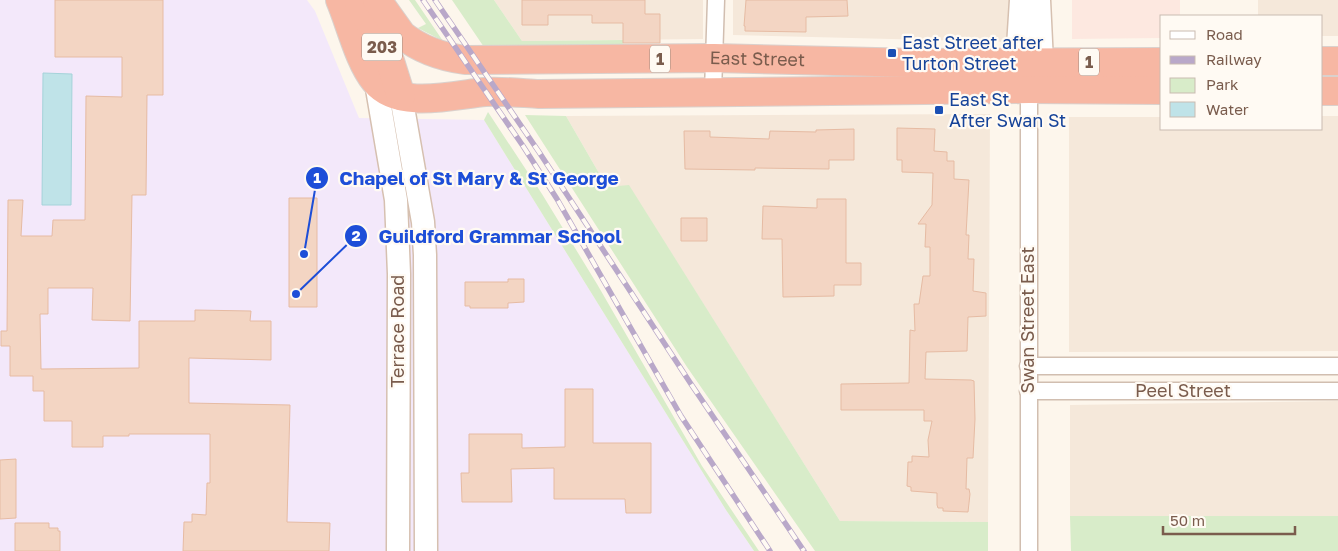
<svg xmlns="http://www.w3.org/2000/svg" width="1338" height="551" viewBox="0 0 1338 551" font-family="'Golos Text',sans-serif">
<rect width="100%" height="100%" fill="#fdf6ec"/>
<path fill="#f5e8da" d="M494 0H703V39L522 41Z
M733 0H1011V42L733 35Z
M1258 0H1338V36H1322V16H1258Z
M990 114 988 522 840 521 629 186 607 187 566 116Z
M1322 116H1338V351L1069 352V117H1162V129H1322Z
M1338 401V516H1070V405Z"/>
<path fill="#fde8e0" d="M1072 0H1180V16H1162V38L1072 39Z"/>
<path fill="#f3e8fa" d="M0 0H307L315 11 359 118 484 120 726 510 754 551H0Z"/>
<path fill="#d8ecc9" d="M409 0H415L443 41 418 28 426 24Z
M452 0H494L522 41 623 40V47L486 50Z
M488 112 542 194 597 284 702 466 759 551H754L726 510 484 120Z
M525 115 566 116 607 187 629 185 840 521 988 522V551H815L687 367Z
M1070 516H1338V551H1071Z"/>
<path fill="#bfe3e8" stroke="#a5d3da" d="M43 73 72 74 71 205H42Z"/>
<path fill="#f3d5c3" stroke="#e6bba3" d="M55 0H163V95H147L146 195H132L130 321 92 320 93 288H48V314H40L41 369 139 368V321H195V310L251 311 250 321H271V360L189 358V403L290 405 287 522 330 523 329 551H183L184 522H192V514L206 515 207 483H210V434H129V436H103V447H72V421H44V391H33V376H10V346H1V331H7L8 200H23L21 236H52L53 220H85L86 96 122 97V57H55Z
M522 0H645V14H660V43H623V23H592V15H548V25H522Z
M746 0H847L848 16 806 17V32L745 31V26H744Z
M897 128 935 129 934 151 947 152V161H954V179L969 180 966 235H969L968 259H974L973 291 986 293V316L968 317 967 351 926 352 925 379 971 380 974 381 975 419 973 458H967L966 489H969L970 494 968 512 943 511V508H938L937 505V493L911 491V487L907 486 908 462H912V456L929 457 928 440 932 421H924V410H841V384L909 383 910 330 915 331 914 304H919L923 276H930V247H925L926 224H918L932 205 933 173 902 172V160H897Z
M854 129V160H829V169L755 168V170L685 169 684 131H710V137L769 139 770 131 816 132V130Z
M289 198H317V307H289Z
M817 199H846V263H861V285H834V296L783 297 782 239H762L763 206 817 208Z
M681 218H707V241H681Z
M508 279H524V302L508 303V308H470V306H465V282H508Z
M565 389H593V443H651V513H626L625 499H554V468L511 469 512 502H462L461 473H469V434H522V448L565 447Z
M16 459V518L0 519V460Z
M15 523H49V528H58V531H60V551H15Z"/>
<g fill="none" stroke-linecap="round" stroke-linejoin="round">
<g stroke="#d1beb0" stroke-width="19">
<path id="street" d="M713 92 716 0
M1028 366H1338
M1028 391H1338
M1029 551V89"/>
</g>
<g stroke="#d6c0b0" stroke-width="25">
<path id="secondary" d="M1021 0 1017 62 1023 77
M1035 77 1042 62 1039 0
M376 83 396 200 399 274 398 551
M401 96 423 222 425 255 426 551"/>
</g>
<g stroke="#dad1cd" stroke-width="30">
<g id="highway">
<path d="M340 0C350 23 359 62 375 81 398 110 454 95 485 92 503 91 521 93 539 94L1029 89 1162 90"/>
<path d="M358 0 390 61 401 96"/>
<path id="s1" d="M377 0 402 35C421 50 442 57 465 60L714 58 917 63 1162 62"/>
<path d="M1322 61H1338"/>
<path d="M1322 91H1338"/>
</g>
</g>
<use href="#street" stroke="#fff" stroke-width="16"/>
<use href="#secondary" stroke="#fff" stroke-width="22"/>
<use href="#highway" stroke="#f7b7a3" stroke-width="28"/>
<g stroke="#b9a8c9" stroke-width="5.5">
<path id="rail" d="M423 0 523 146 557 199 681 416 770 551
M435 0 539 152 691 384 804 551"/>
</g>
<use href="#rail" stroke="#fffaf3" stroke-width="4" stroke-dasharray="11" stroke-linecap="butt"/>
</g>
<g fill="#1a4fb4" stroke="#fffaf3" stroke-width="2">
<rect x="887" y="48" width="10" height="10" rx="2.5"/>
<rect x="934" y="105" width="10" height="10" rx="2.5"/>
</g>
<g text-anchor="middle" stroke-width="4.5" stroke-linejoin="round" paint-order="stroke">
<g fill="#fffaf3" stroke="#a28b7f" stroke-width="1">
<rect x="362" y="33.5" width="40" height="27" rx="4"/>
<rect x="650" y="45.5" width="20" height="27" rx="4"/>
<rect x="1079" y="48.5" width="20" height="27" rx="4"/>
</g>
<g font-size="16" font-weight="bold" fill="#7a5c4d">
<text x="382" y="53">203</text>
<text x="660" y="65">1</text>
<text x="1089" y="68">1</text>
</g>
<g font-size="18" fill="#164399" stroke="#fffaf3" text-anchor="start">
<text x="902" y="49">East Street after<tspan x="902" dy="21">Turton Street</tspan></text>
<text x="949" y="106">East St<tspan x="949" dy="21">After Swan St</tspan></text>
</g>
<g font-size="18" fill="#7a5c4d" stroke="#fffaf3">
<text dy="6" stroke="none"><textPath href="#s1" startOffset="404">East Street</textPath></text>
<text transform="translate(1028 320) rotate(-90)" y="6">Swan Street East</text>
<text transform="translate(398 331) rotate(-90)" y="6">Terrace Road</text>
<text x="1183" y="397">Peel Street</text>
</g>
</g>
<path fill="none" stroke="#1d4ed8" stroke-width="2" d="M304 254L317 178M296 294L356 236"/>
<g fill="#1d4ed8" stroke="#fffaf3" stroke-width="2">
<circle cx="304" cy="254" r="5"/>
<circle cx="296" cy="294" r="5"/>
<circle cx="317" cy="178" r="12"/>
<circle cx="356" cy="236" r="12"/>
</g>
<g font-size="15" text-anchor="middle" font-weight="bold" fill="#fff">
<text x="317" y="183">1</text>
<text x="356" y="241">2</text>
</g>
<g font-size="19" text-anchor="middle" font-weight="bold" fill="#1d4ed8" stroke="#fffaf3" stroke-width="4.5" stroke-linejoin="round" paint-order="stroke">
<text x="479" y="185">Chapel of St Mary &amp; St George</text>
<text x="500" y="243">Guildford Grammar School</text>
</g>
<rect x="1160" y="15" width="162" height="115" fill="#fffaf3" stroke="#cabbb1"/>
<rect x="1170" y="31" width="25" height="8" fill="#ffffff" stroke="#cabbb1"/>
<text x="1206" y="40" font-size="15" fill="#7a5c4d">Road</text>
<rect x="1170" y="56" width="25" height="8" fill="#b9a8c9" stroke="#cabbb1"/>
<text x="1206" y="65" font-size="15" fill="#7a5c4d">Railway</text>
<rect x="1170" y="78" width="25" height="15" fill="#d8ecc9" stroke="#cabbb1"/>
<text x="1206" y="90" font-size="15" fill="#7a5c4d">Park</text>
<rect x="1170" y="102" width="25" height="15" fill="#bfe3e8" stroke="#cabbb1"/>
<text x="1206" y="115" font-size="15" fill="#7a5c4d">Water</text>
<path d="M1163 526v8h132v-8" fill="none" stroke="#7a5c4d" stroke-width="2.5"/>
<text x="1170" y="526" font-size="15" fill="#7a5c4d" stroke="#fffaf3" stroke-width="4" paint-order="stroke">50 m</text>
</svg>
